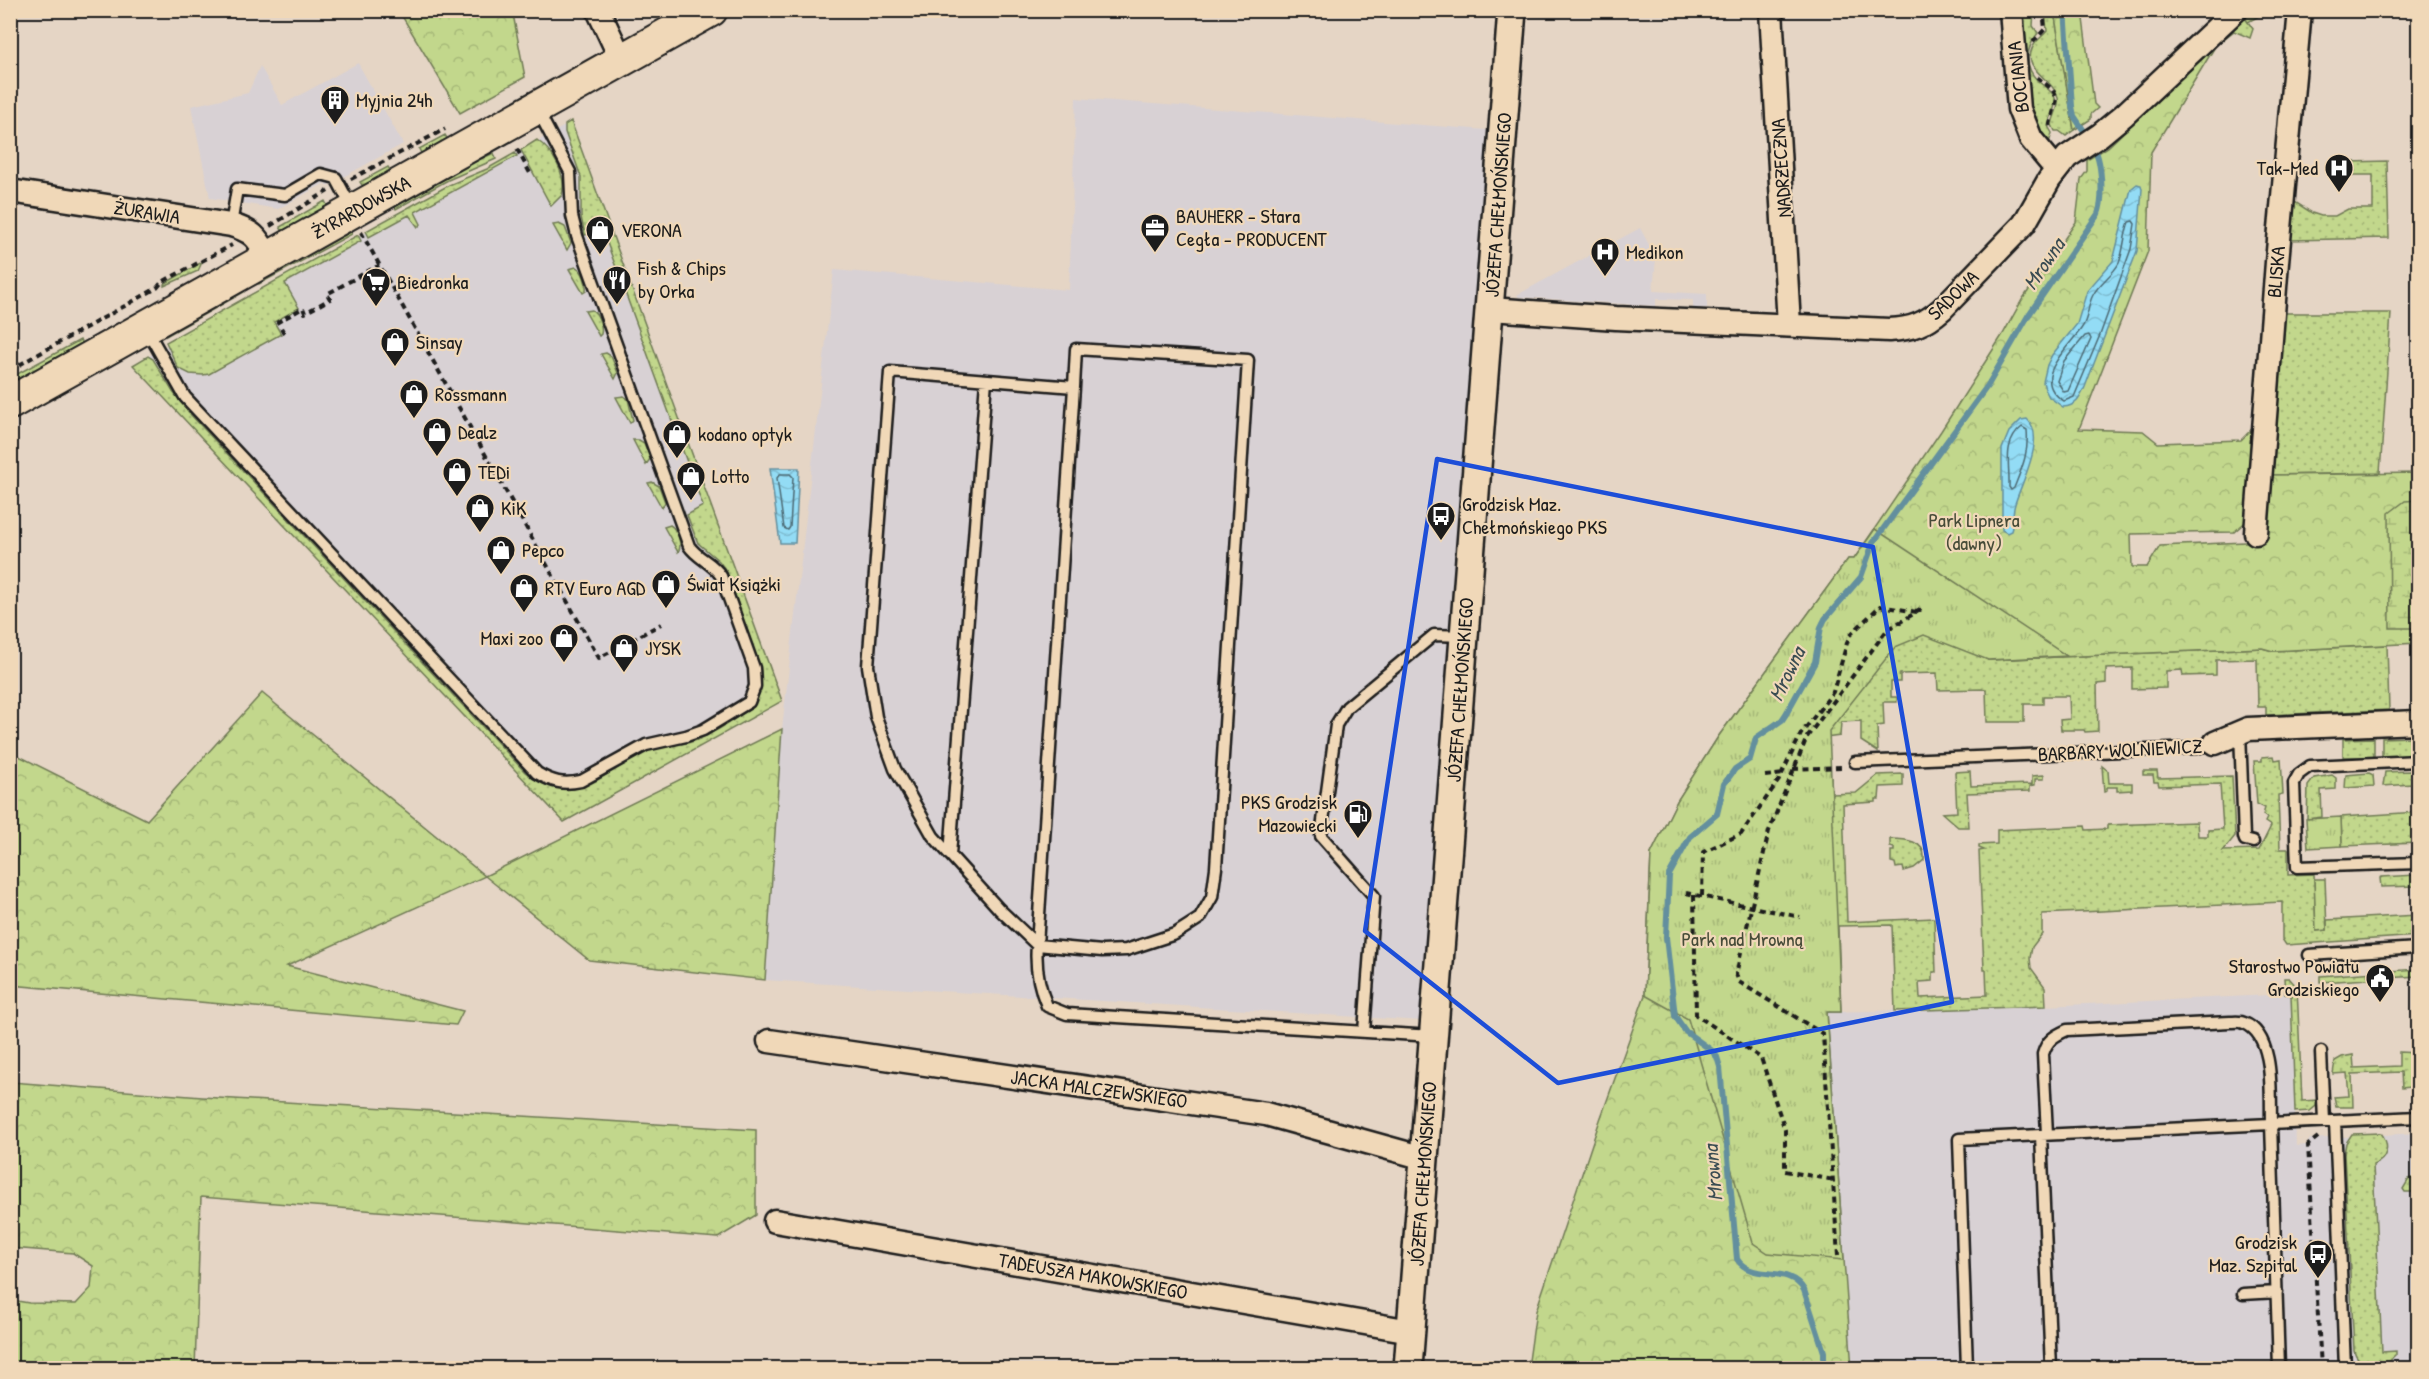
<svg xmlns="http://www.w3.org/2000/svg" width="2429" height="1379" viewBox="0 0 2429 1379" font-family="'Patrick Hand',sans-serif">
<defs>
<pattern id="grass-dots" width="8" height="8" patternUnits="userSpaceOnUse" patternTransform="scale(1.5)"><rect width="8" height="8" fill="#c2d78c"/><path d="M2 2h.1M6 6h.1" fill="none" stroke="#a6b878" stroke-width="1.8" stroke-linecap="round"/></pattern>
<pattern id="forest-crowns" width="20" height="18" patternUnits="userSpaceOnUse" patternTransform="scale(1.5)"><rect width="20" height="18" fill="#c2d78c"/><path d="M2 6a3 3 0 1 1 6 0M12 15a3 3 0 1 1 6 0" fill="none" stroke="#a6b878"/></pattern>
<pattern id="wetland-marsh" width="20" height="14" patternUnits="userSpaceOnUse" patternTransform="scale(1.5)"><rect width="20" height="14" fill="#c2d78c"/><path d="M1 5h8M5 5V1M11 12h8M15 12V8" fill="none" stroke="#a6b878"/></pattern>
<pattern id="park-tufts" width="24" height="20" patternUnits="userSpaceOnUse" patternTransform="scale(1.5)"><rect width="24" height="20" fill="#c2d78c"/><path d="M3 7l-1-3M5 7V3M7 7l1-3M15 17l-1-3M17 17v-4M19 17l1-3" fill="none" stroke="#a6b878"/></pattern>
<pattern id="water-waves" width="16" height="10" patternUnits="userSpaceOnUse" patternTransform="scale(1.5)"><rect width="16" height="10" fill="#93dcf5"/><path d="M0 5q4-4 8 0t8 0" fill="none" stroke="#7ebcd1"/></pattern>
</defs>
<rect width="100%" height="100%" fill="#e5d5c5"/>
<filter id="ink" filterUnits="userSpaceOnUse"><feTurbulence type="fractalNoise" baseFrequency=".0167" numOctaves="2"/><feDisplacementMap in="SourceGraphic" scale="12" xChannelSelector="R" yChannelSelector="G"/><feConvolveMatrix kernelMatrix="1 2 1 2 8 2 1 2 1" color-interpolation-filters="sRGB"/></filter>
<g filter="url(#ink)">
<path fill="#d8d1d4" d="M358 63 403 144 327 186 325 183 278 209 210 198 191 106 248 93 260 66 282 105Z
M1076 98 1487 130 1423 1021 765 980 782 729 834 270 1069 290Z
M572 122 782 701 564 822 133 365 398 214 400 217Z
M1640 228 1656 258 1653 291 1707 294V308H1693V300L1656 299V306L1519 297 1517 295Z
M2291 994 2296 1146 2306 1145 2310 1139 2418 1133V1368H1852L1827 1012 2003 1008Z"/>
<path fill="url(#grass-dots)" stroke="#6f7a54" stroke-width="1.5" d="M2019 11H2034L2033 26 2038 33C2026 48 2023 66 2038 81 2043 86 2052 90 2055 98 2057 107 2050 117 2048 126L2052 133 2049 143 2039 138 2023 102Z
M2045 11H2054L2074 130 2066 136 2059 131H2055L2052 125C2053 116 2060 107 2058 98 2054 78 2019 70 2034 45 2037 40 2043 36 2047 31Z
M2243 15 2253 29 2250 38 2234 31 2216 45 2214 42Z
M571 121 782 701 564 822 133 365 148 356 153 359 173 392 191 415 525 772C539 783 553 790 571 789 597 786 625 761 649 750 663 744 679 746 694 741 704 738 713 732 722 727 746 713 768 698 760 667L727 572 719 561 698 543 687 515 703 506 602 229 585 235 581 217V177L565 132V125Z
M445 135 448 140 422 155 419 149Z
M537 140C553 151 567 175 562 195L551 206 521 150Z
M494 153 496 159 448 180 396 209 395 207 426 183Z
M515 153 517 156 415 212 421 224 418 227 409 215 369 237 366 231 449 185 487 169Z
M2387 161 2389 238 2289 240 2292 200 2312 213 2321 216H2335L2348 209H2373V175H2351V162Z
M388 167 391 172 364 188 360 182Z
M325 201 328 207 284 233 280 227Z
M559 224 565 227 571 243 567 250 553 225Z
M351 232 352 234 259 284 255 283 288 259Z
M358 235 361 241 285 283 299 308 274 322 281 334 209 374 203 375 190 374 178 368 166 342Z
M202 262 198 271 164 286V284Z
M576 267C583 270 587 283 586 291L583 293 569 269Z
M245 289 244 292 166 336 167 332Z
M592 310C598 314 603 326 601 334L599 336 585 311Z
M2283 313H2391L2380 473 2270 475Z
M80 340 83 344 11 385 10 378Z
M606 353 611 356 618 373 615 379 601 354Z
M624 396 628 399 633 420 630 423 616 397Z
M633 440H639L644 443 650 459 646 465Z
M652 482 659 486 665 502 662 508 648 483Z
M670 525C677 529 683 545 678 552L664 527Z
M1918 618 1988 660 2262 648 2273 651 2387 645 2389 710 2266 715V707H2258L2257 659 2216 660V675L2183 676 2182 670 2166 671V688L2132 689V668L2106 669V683L2097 684 2098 731 2085 732 2084 730H2061L2060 720 2070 719 2069 696H2043V704H2024V722H1987L1986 689 1938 690 1937 673 1900 674V682H1891V697H1897V702H1883L1884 725 1877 726 1878 752 1861 741V721L1841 722 1840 736 1810 740Z
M2413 737 2414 756H2382V738Z
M2374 738V757H2343V739Z
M2274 756 2275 760 2281 759 2283 794 2278 795 2280 849H2288V875L2314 874 2316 931 2327 930V920L2418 915V936L2286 945 2282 939V902L2042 914V934L2032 947 2030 958 2031 968 2045 987 2046 1006 1895 1011 1892 925 1838 926 1841 1012H1827L1844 1260 1755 912 1831 778 1832 794 1856 793 1878 775 1903 774V786L1880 787 1879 799H1876V802L1843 804 1847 922 1934 918 1936 972H1933V981L1919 982 1920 998 1987 995 1986 970H1984L1979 851 1984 850 1979 848V845L1997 844V830L2085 826 2086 830 2107 829V825L2197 822 2198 836H2208V830L2223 829 2220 784 2159 786 2158 782H2154L2153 775H2143V771H2157L2158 778 2232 776 2235 836 2223 851 2259 850 2271 826 2265 822 2267 818 2263 815 2265 808 2257 804 2254 761H2262V757Z
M2102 766 2108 771 2109 783H2132V790L2117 791V787H2107V791L2104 792Z
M1970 771 1971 786 2032 784V776L2044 775V779H2035V785L2030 786V791L1967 793 1969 827H1958L1942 813 1957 812 1955 772Z
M2410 771 2412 772V784L2383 786 2385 772Z
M2369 773 2373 775 2374 786 2345 788 2346 775Z
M2332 775 2336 778V789L2321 790 2322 817 2307 819 2308 786 2314 778Z
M2418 812V843L2342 846 2341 817Z
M1890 839C1905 839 1926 840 1924 860L1914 868 1904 871 1903 867 1896 868 1895 863 1891 862V851H1894V848L1890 847Z
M2416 875 2417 886 2381 887 2380 878 2382 877Z
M2418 969V976L2320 982V976Z
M2284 978H2289L2297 987 2302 1101 2317 1100 2316 1106 2310 1111 2295 1112 2291 995 2285 994Z
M2399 1052 2418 1053V1062L2409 1063 2410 1087 2402 1088 2401 1072 2352 1074 2353 1107H2336L2334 1097 2349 1096 2347 1073 2333 1074 2335 1061 2342 1057 2353 1055 2354 1068 2399 1066Z
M2381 1133C2391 1146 2387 1160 2373 1165L2382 1352 2396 1351V1355L2387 1364C2373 1364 2358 1367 2354 1350L2344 1154 2346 1143 2352 1134Z
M2418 1177V1207V1192H2405L2403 1189 2409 1179Z"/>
<path fill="url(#forest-crowns)" stroke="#6f7a54" stroke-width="1.5" d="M491 11 513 14 525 77 460 113 399 11Z
M2054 11H2082L2094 104 2098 108 2091 114V119L2074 130Z
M2248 11H2268L2248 22 2243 15Z
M2216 45 2151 152 2148 251 2079 429 2143 431 2158 443 2241 440 2256 425 2250 518 2234 532 2131 534 2132 567H2147L2160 546 2266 541 2270 475 2418 473V643L2273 651 2262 648 1988 660 1918 618 1798 733 1836 1259 1844 1260 1852 1368H1528L1536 1311 1600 1120 1645 995 1651 854 1677 801 1718 737 1848 559H1854L1941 431 2003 334 2022 300 2076 222 2081 179 2087 171V160L2108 147Z
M262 693 485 876 782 729 765 980 589 960 485 876 287 966 463 1011 456 1025 11 985V752L147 820Z
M11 1082 202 1097 756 1130V1215L718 1238 201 1197 195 1368H11V1300L29 1303 76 1304 91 1288 93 1266 73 1253 11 1248Z"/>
<path fill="url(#wetland-marsh)" stroke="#6f7a54" stroke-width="1.5" d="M2418 500V628H2390L2389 513 2405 501Z"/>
<path fill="url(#park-tufts)" stroke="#6f7a54" stroke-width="1.5" d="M1875 529 2067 656 1988 660 1924 635 1895 647 1829 731 1841 1012H1827L1844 1260 1768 1253 1753 1243 1688 1019 1645 995 1651 854 1677 801 1718 737 1848 559H1854Z
M2341 817 2342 846 2308 848 2306 819Z
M2314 879H2325L2327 930 2316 931Z"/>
<path fill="url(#water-waves)" stroke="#638f9e" stroke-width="1.5" d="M2137 184 2141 185 2142 189 2137 251 2085 387C2080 398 2077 406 2063 407L2049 397 2045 389 2043 382 2047 365 2052 355 2077 324 2087 291 2113 261 2131 189Z
M2027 419C2047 437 2021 483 2015 504 2012 513 2014 522 2011 531L2007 533 2002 530V449L2009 432 2021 420Z
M770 468H799L795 543H780Z"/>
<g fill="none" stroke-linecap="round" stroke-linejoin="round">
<path stroke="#4c6973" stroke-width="1.5" d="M2133 221 2135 224 2131 249 2100 335 2074 397 2064 401C2029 380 2067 349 2081 329 2089 319 2087 306 2093 295 2099 283 2113 275 2119 263 2124 250 2124 235 2129 222Z
M2089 335 2091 339 2068 391 2064 392 2057 381 2064 361 2085 336Z
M2022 427 2027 430C2029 453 2022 468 2014 488L2011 490 2009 487C2010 465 2002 443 2022 427Z
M780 474H790L793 477 790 527 788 530 784 528 777 478Z"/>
<path stroke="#638f9e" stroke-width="6" d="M2065 10 2072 106 2074 116 2088 137
M1824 1368V1352L1804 1290C1788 1263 1752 1283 1737 1259L1720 1067 1717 1057 1711 1050 1686 1032 1675 1016 1666 937 1669 875 1690 837 1717 814 1724 784 1735 769 1750 759 1756 738 1782 720 1786 714 1815 662 1821 627 1825 619 1861 577 1873 543 1988 385 2028 316 2098 214C2104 199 2102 159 2093 146"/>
<g stroke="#1c1c1c" stroke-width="15">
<path id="service" d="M231 225 237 189 285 195 321 174 336 178 352 208
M147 330 185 397 537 773C552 782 563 785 581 781L646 745 686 736 703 730 749 702 755 686 754 668 721 576C713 563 698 559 689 546L577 236 572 216 570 172 537 109
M1074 387 890 372 868 666 876 717 895 769 933 836 999 909 1037 945 1102 951 1126 950 1175 934 1200 918 1212 897 1216 868 1248 360 1076 349 1074 387 1037 945C1035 967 1038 985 1047 1006L1067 1014 1433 1036
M2240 732 2244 837 2245 840 2253 842
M2418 761 2310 766 2299 774 2294 783 2297 867 2418 863
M1855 762 2196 748 2215 743
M950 855 986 380
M2309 955 2418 948
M1364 1032 1374 896 1321 836 1336 725 1347 707 1434 635 1464 636
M2321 1052 2324 1121
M2335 1121 2345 1368
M2047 1134 2043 1054C2047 1040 2054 1036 2067 1030L2230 1022C2234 1022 2241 1021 2244 1023 2276 1035 2270 1097 2271 1124L2418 1117
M2041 1135 2051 1368
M2243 1294 2277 1292
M1967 1368 1959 1139 2271 1124 2279 1368"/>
</g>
<g stroke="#1c1c1c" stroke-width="27">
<path id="minor" d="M598 10 622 61
M1771 10 1789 325
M2011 10 2019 109 2031 139 2056 169
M10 191 231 225C255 232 257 238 269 258
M1490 309 1616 318 1889 330C1912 329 1925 324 1942 309L2024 224 2049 180 2067 157 2100 135 2124 115 2236 10
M2256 533 2277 262 2300 10
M2215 743 2248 729 2418 722
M769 1041 1266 1114 1424 1158
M775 1221 1411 1331"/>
</g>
<g stroke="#1c1c1c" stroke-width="32">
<path id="tertiary" d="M1408 1368 1512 10"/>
</g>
<g stroke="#1c1c1c" stroke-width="36">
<path id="secondary" d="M10 403 711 10"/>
</g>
<path stroke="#1c1c1c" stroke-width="4" stroke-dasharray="6 4.5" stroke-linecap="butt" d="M2033 42 2045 29 2043 10
M2037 77 2053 90 2057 99 2050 124 2051 129
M517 149 531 175
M351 179 445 129
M270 226 328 191
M361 232 599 658 661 624
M284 333 278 322 303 308 305 313 330 299 327 294 379 265
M10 370 157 288 162 282 232 245
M1793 769 1843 767
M1765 776 1784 774
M1686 893 1800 917
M1694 895 1696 1015 1761 1058 1785 1130V1171L1834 1180
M1702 896 1703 852 1741 834 1779 780 1801 734 1833 692 1849 636 1880 606 1917 612
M2318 1137 2308 1145 2321 1368
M1838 1256 1823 1034 1739 982 1736 974 1769 831 1807 737 1887 630 1925 607"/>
<use href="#service" stroke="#f0d8b8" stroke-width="10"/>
<use href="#minor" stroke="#f0d8b8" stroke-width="22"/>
<use href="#tertiary" stroke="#f0d8b8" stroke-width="27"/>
<use href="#secondary" stroke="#f0d8b8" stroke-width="32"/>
</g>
</g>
<path fill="none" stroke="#1d4ed8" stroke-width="4.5" stroke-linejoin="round" d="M1437 459 1873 547 1952 1002 1558 1083 1365 931Z"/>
<defs>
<g id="building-pin" transform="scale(1.5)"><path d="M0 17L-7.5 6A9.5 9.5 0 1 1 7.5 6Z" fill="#1c1c1c" stroke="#f0d8b8"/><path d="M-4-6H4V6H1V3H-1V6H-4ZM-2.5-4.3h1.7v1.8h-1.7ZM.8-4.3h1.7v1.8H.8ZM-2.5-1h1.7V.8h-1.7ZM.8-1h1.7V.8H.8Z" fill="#fff"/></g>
<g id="hospital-pin" transform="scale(1.5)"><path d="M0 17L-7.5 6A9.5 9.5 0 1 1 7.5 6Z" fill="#1c1c1c" stroke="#f0d8b8"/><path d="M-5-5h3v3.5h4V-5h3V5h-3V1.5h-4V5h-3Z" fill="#fff"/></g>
<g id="office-pin" transform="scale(1.5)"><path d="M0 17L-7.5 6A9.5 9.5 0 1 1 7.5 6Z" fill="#1c1c1c" stroke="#f0d8b8"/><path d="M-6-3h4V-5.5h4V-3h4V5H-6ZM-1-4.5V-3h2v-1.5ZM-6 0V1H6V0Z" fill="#fff"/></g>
<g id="shop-pin" transform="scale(1.5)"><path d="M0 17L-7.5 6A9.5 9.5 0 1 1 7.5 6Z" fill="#1c1c1c" stroke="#f0d8b8"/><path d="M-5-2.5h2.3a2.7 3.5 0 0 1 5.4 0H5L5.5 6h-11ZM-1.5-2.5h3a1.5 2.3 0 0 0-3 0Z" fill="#fff"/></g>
<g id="restaurant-pin" transform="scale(1.5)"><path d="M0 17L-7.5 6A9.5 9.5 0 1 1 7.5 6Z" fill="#1c1c1c" stroke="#f0d8b8"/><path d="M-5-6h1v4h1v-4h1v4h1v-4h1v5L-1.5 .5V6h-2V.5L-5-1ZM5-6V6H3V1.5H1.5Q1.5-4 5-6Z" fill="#fff"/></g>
<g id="supermarket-pin" transform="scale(1.5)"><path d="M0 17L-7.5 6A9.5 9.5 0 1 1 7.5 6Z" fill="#1c1c1c" stroke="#f0d8b8"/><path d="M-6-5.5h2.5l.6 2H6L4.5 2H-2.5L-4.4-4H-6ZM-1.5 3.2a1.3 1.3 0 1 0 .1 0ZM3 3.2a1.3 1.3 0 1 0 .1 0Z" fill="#fff"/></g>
<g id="bus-pin" transform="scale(1.5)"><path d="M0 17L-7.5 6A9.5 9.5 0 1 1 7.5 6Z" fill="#1c1c1c" stroke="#f0d8b8"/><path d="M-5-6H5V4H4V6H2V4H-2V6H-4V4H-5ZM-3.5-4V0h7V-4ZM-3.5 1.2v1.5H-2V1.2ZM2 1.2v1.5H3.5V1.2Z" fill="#fff"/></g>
<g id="fuel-pin" transform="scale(1.5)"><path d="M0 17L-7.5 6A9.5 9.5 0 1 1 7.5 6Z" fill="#1c1c1c" stroke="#f0d8b8"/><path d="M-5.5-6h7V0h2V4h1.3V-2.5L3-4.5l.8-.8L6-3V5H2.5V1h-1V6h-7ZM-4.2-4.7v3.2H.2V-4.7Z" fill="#fff"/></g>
<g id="civic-pin" transform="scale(1.5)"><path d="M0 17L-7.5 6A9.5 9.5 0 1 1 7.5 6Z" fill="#1c1c1c" stroke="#f0d8b8"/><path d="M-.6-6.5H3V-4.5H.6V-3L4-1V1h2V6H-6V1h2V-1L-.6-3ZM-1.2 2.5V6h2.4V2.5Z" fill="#fff"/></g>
</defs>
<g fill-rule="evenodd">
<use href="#building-pin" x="335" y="100"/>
<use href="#hospital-pin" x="2339" y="168"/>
<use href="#office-pin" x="1155" y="228"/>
<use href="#shop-pin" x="600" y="230"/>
<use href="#hospital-pin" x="1605" y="252"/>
<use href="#restaurant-pin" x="617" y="280"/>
<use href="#supermarket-pin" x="376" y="282"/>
<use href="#shop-pin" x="395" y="342"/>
<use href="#shop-pin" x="414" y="394"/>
<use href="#shop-pin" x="437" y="432"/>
<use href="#shop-pin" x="677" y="434"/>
<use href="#shop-pin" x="457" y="472"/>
<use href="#shop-pin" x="691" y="476"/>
<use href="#shop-pin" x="480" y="508"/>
<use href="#bus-pin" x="1441" y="516"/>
<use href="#shop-pin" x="501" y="550"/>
<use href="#shop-pin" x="666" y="584"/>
<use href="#shop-pin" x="524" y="588"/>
<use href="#shop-pin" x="564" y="638"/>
<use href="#shop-pin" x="624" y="648"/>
<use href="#fuel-pin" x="1358" y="814"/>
<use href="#civic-pin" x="2380" y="978"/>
<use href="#bus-pin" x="2318" y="1254"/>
</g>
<g text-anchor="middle" stroke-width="4.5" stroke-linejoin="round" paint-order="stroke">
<g font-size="20" fill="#1c1c1c" stroke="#f0d8b8">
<text transform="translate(2018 77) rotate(-97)" y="7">BOCIANIA</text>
<text transform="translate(1781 168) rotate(-94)" y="7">NADRZECZNA</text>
<text transform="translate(1498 205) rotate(-86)" y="7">JÓZEFA CHEŁMOŃSKIEGO</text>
<text transform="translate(361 207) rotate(-29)" y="7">ŻYRARDOWSKA</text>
<text transform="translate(147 212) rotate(9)" y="7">ŻURAWIA</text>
<text transform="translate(2276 272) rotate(-85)" y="7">BLISKA</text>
<text transform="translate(1953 295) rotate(-44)" y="7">SADOWA</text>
<text transform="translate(1460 690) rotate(-86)" y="7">JÓZEFA CHEŁMOŃSKIEGO</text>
<text transform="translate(2120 750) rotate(-3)" y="7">BARBARY WOLNIEWICZ</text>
<text transform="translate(1099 1089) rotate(8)" y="7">JACKA MALCZEWSKIEGO</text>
<text transform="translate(1423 1174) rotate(-86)" y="7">JÓZEFA CHEŁMOŃSKIEGO</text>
<text transform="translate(1093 1276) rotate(10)" y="7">TADEUSZA MAKOWSKIEGO</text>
</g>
<g font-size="20" fill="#1c1c1c" stroke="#f0d8b8" text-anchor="start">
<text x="356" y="107">Myjnia 24h</text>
<text x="2318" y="175" text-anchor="end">Tak-Med</text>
<text x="1176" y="223">BAUHERR - Stara<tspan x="1176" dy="23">Cegła - PRODUCENT</tspan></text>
<text x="621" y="237">VERONA</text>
<text x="1626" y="259">Medikon</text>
<text x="638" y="275">Fish &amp; Chips<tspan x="638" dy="23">by Orka</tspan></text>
<text x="397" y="289">Biedronka</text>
<text x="416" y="349">Sinsay</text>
<text x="435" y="401">Rossmann</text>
<text x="458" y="439">Dealz</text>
<text x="698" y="441">kodano optyk</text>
<text x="478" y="479">TEDi</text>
<text x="712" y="483">Lotto</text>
<text x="1462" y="511">Grodzisk Maz.<tspan x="1462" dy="23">Chełmońskiego PKS</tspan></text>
<text x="501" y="515">KiK</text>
<text x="522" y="557">Pepco</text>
<text x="687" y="591">Świat Książki</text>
<text x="545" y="595">RTV Euro AGD</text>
<text x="543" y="645" text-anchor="end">Maxi zoo</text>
<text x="645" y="655">JYSK</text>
<text x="1337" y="809" text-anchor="end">PKS Grodzisk<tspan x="1337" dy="23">Mazowiecki</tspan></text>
<text x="2359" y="973" text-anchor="end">Starostwo Powiatu<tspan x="2359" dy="23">Grodziskiego</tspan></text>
<text x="2297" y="1249" text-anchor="end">Grodzisk<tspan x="2297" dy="23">Maz. Szpital</tspan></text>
</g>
<g font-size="20" fill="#464b38" stroke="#f0d8b8">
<text x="1974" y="527">Park Lipnera<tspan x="1974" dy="23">(dawny)</tspan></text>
<text x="1742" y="946">Park nad Mrowną</text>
</g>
<g font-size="21" font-style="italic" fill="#3a4c52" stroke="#f0d8b8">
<text transform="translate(2044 264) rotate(-56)" y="7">Mrowna</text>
<text transform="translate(1787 674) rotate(-64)" y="7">Mrowna</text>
<text transform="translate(1713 1173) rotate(-95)" y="7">Mrowna</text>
</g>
</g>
<rect width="2429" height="1379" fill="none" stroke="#f0d8b8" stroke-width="36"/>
<rect x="18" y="18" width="2393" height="1343" fill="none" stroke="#1c1c1c" stroke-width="2" filter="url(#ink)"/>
</svg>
